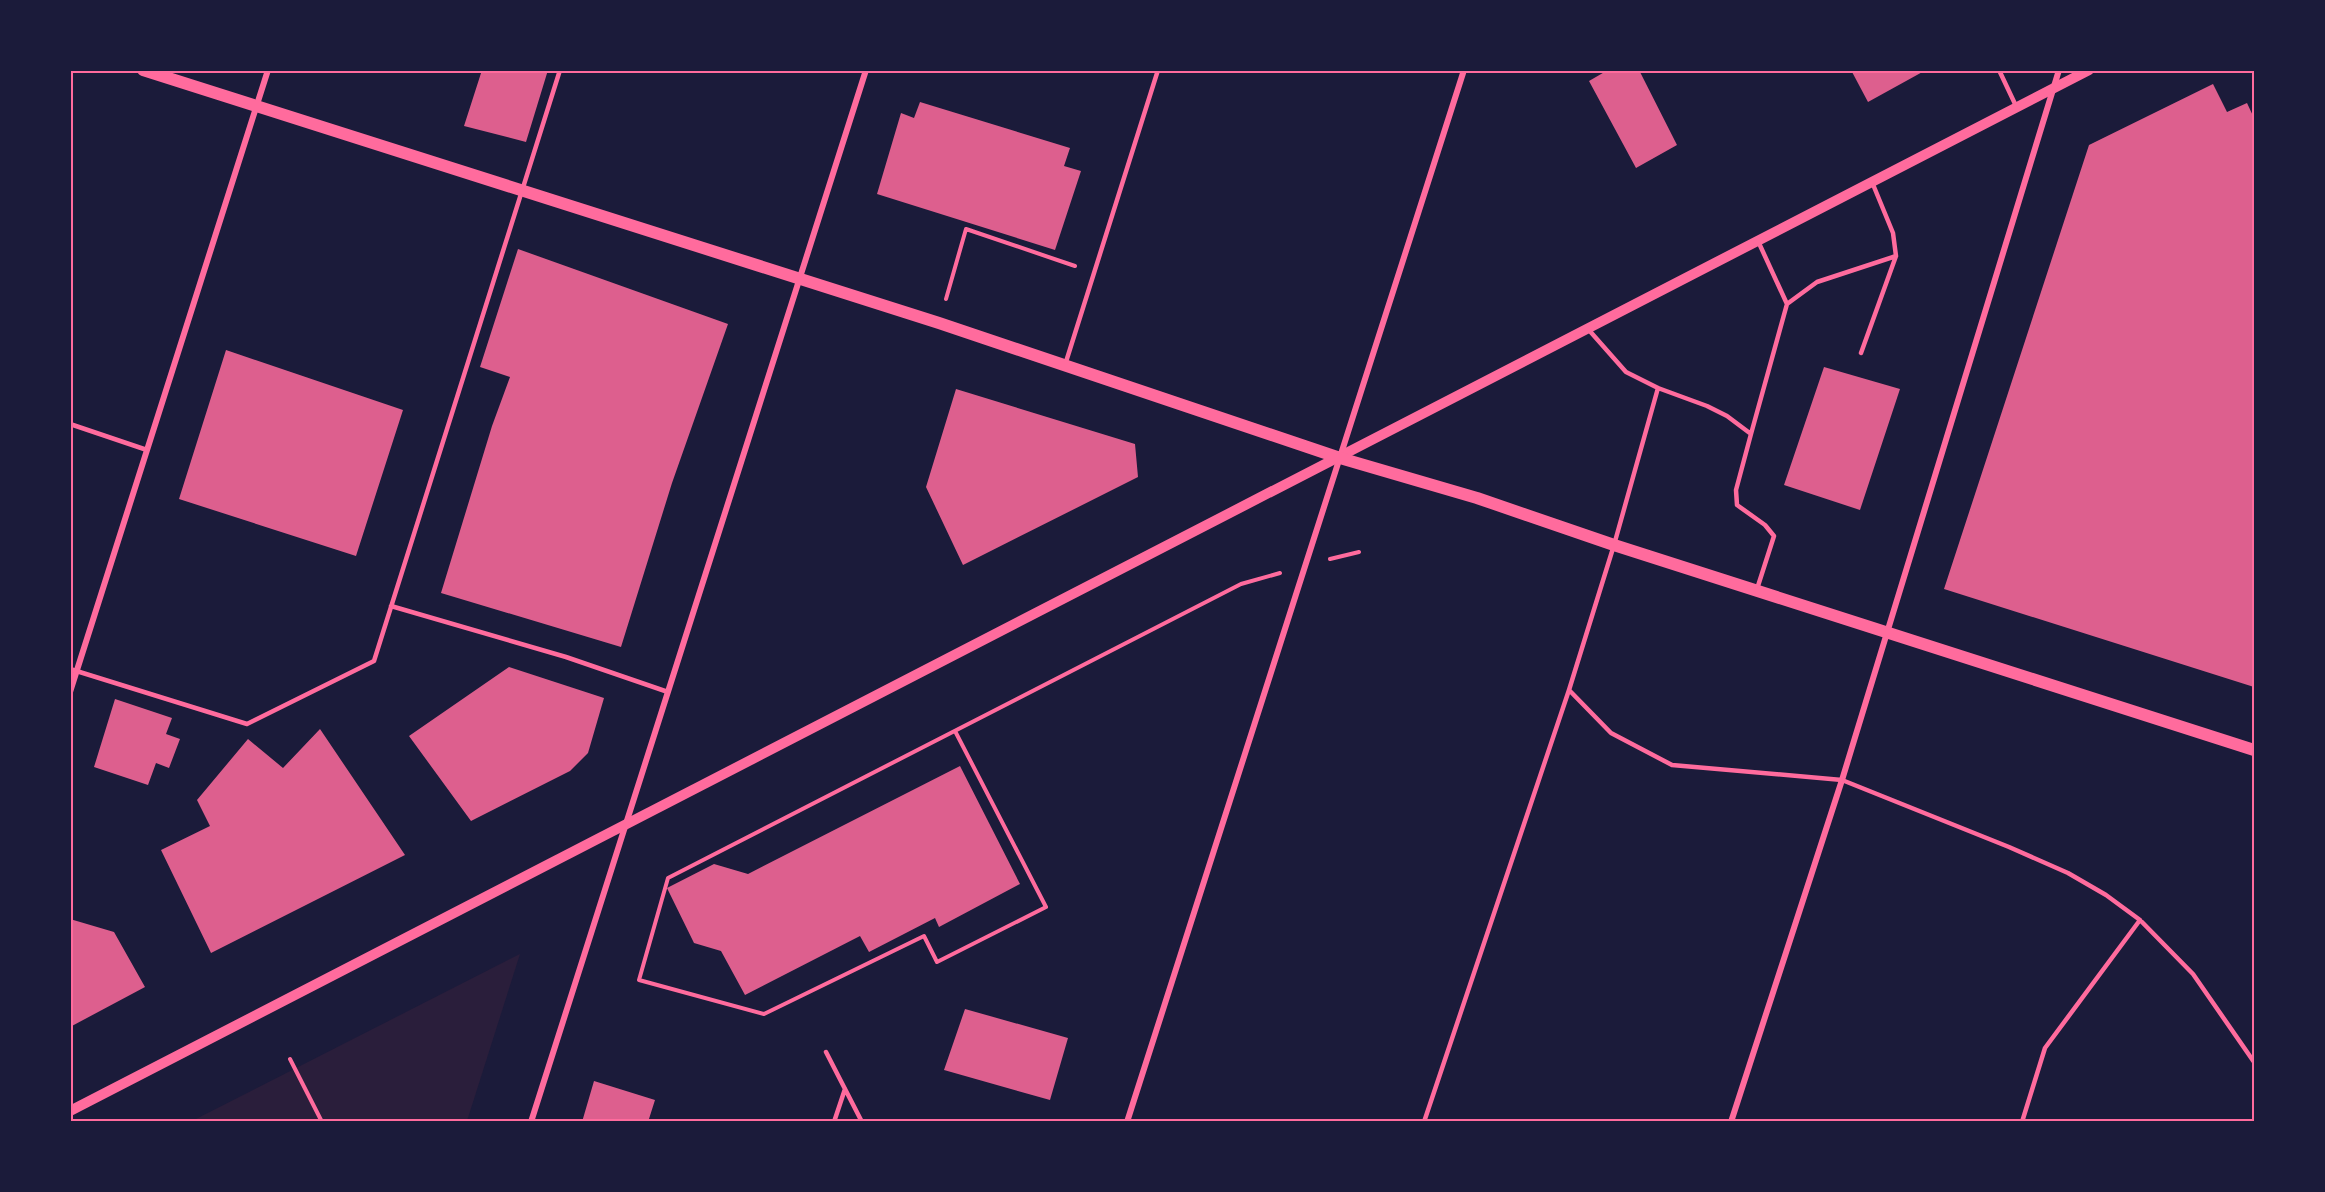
<svg xmlns="http://www.w3.org/2000/svg" width="2325" height="1192" viewBox="0 0 2325 1192" font-family="Helvetica,sans-serif">
<rect width="100%" height="100%" fill="#1b1b3a"/>
<path fill="#2a1e3b" d="M520 954 467 1121H192Z"/>
<path fill="#dd5f8e" d="M482 70H548L526 142 464 126Z
M1608 70H1639L1677 145 1636 168 1589 81Z
M1851 70H1926L1868 102Z
M2213 84 2227 112 2247 103 2254 118V687L1944 589 2089 145Z
M920 102 1070 148 1064 166 1081 171 1055 250 877 194 901 113 914 118Z
M518 249 728 324 672 483 621 647 441 593 492 426 510 377 480 367Z
M226 350 403 410 356 556 179 499Z
M1824 367 1900 389 1860 510 1784 485Z
M956 389 1135 444 1138 477 963 565 926 487Z
M509 667 604 698 588 753 570 771 471 821 409 736Z
M115 699 172 718 166 734 180 739 169 768 156 763 148 785 94 767Z
M320 729 405 855 211 953 161 850 210 826 197 800 248 739 283 768Z
M960 766 1020 884 939 927 935 918 869 952 860 936 745 995 721 951 694 943 667 888 714 864 748 874Z
M70 919 114 932 145 987 70 1027Z
M965 1009 1068 1038 1050 1100 944 1070Z
M594 1081 655 1100 648 1122H582Z"/>
<g fill="none" stroke-linecap="round" stroke-linejoin="round">
<path stroke="#ff6b9d" stroke-width="4" d="M946 299 966 229 1075 266
M1330 559 1359 552
M955 731 1046 907 937 962 924 936 764 1014 639 980 668 878 1241 584 1280 573
M290 1059 322 1122"/>
<path stroke="#ff6b9d" stroke-width="4.5" d="M1999 70 2016 106
M1787 304 1817 282 1896 256
M1588 329 1626 372 1658 388 1707 406 1727 416 1751 434 1736 490 1737 505 1765 525 1774 536 1757 589
M1861 353 1896 256 1893 233 1872 182
M1065 365 1158 70
M70 424 147 450
M1751 434 1787 304 1758 241
M391 606 566 657 668 692
M70 669 247 724 374 661 560 70
M1569 690 1611 733 1672 765 1842 780 2009 847 2068 873 2106 895 2140 920 2193 974 2254 1062
M826 1052 862 1122
M834 1122 845 1089
M1424 1122 1569 690 1614 545 1658 388
M2022 1122 2045 1048 2140 920"/>
<path stroke="#ff6b9d" stroke-width="6" d="M70 692 268 70
M531 1122 866 70
M1127 1122 1464 70
M1731 1122 1842 780 2059 70"/>
<path stroke="#ff6b9d" stroke-width="10" d="M70 1111 2089 70"/>
<path stroke="#ff6b9d" stroke-width="12" d="M143 70 939 323 1340 458 1477 498 1614 545 2254 750"/>
</g>
<rect width="2325" height="1192" fill="none" stroke="#1b1b3a" stroke-width="144"/>
<rect x="72" y="72" width="2181" height="1048" fill="none" stroke="#ff6b9d" stroke-width="2"/>
</svg>
